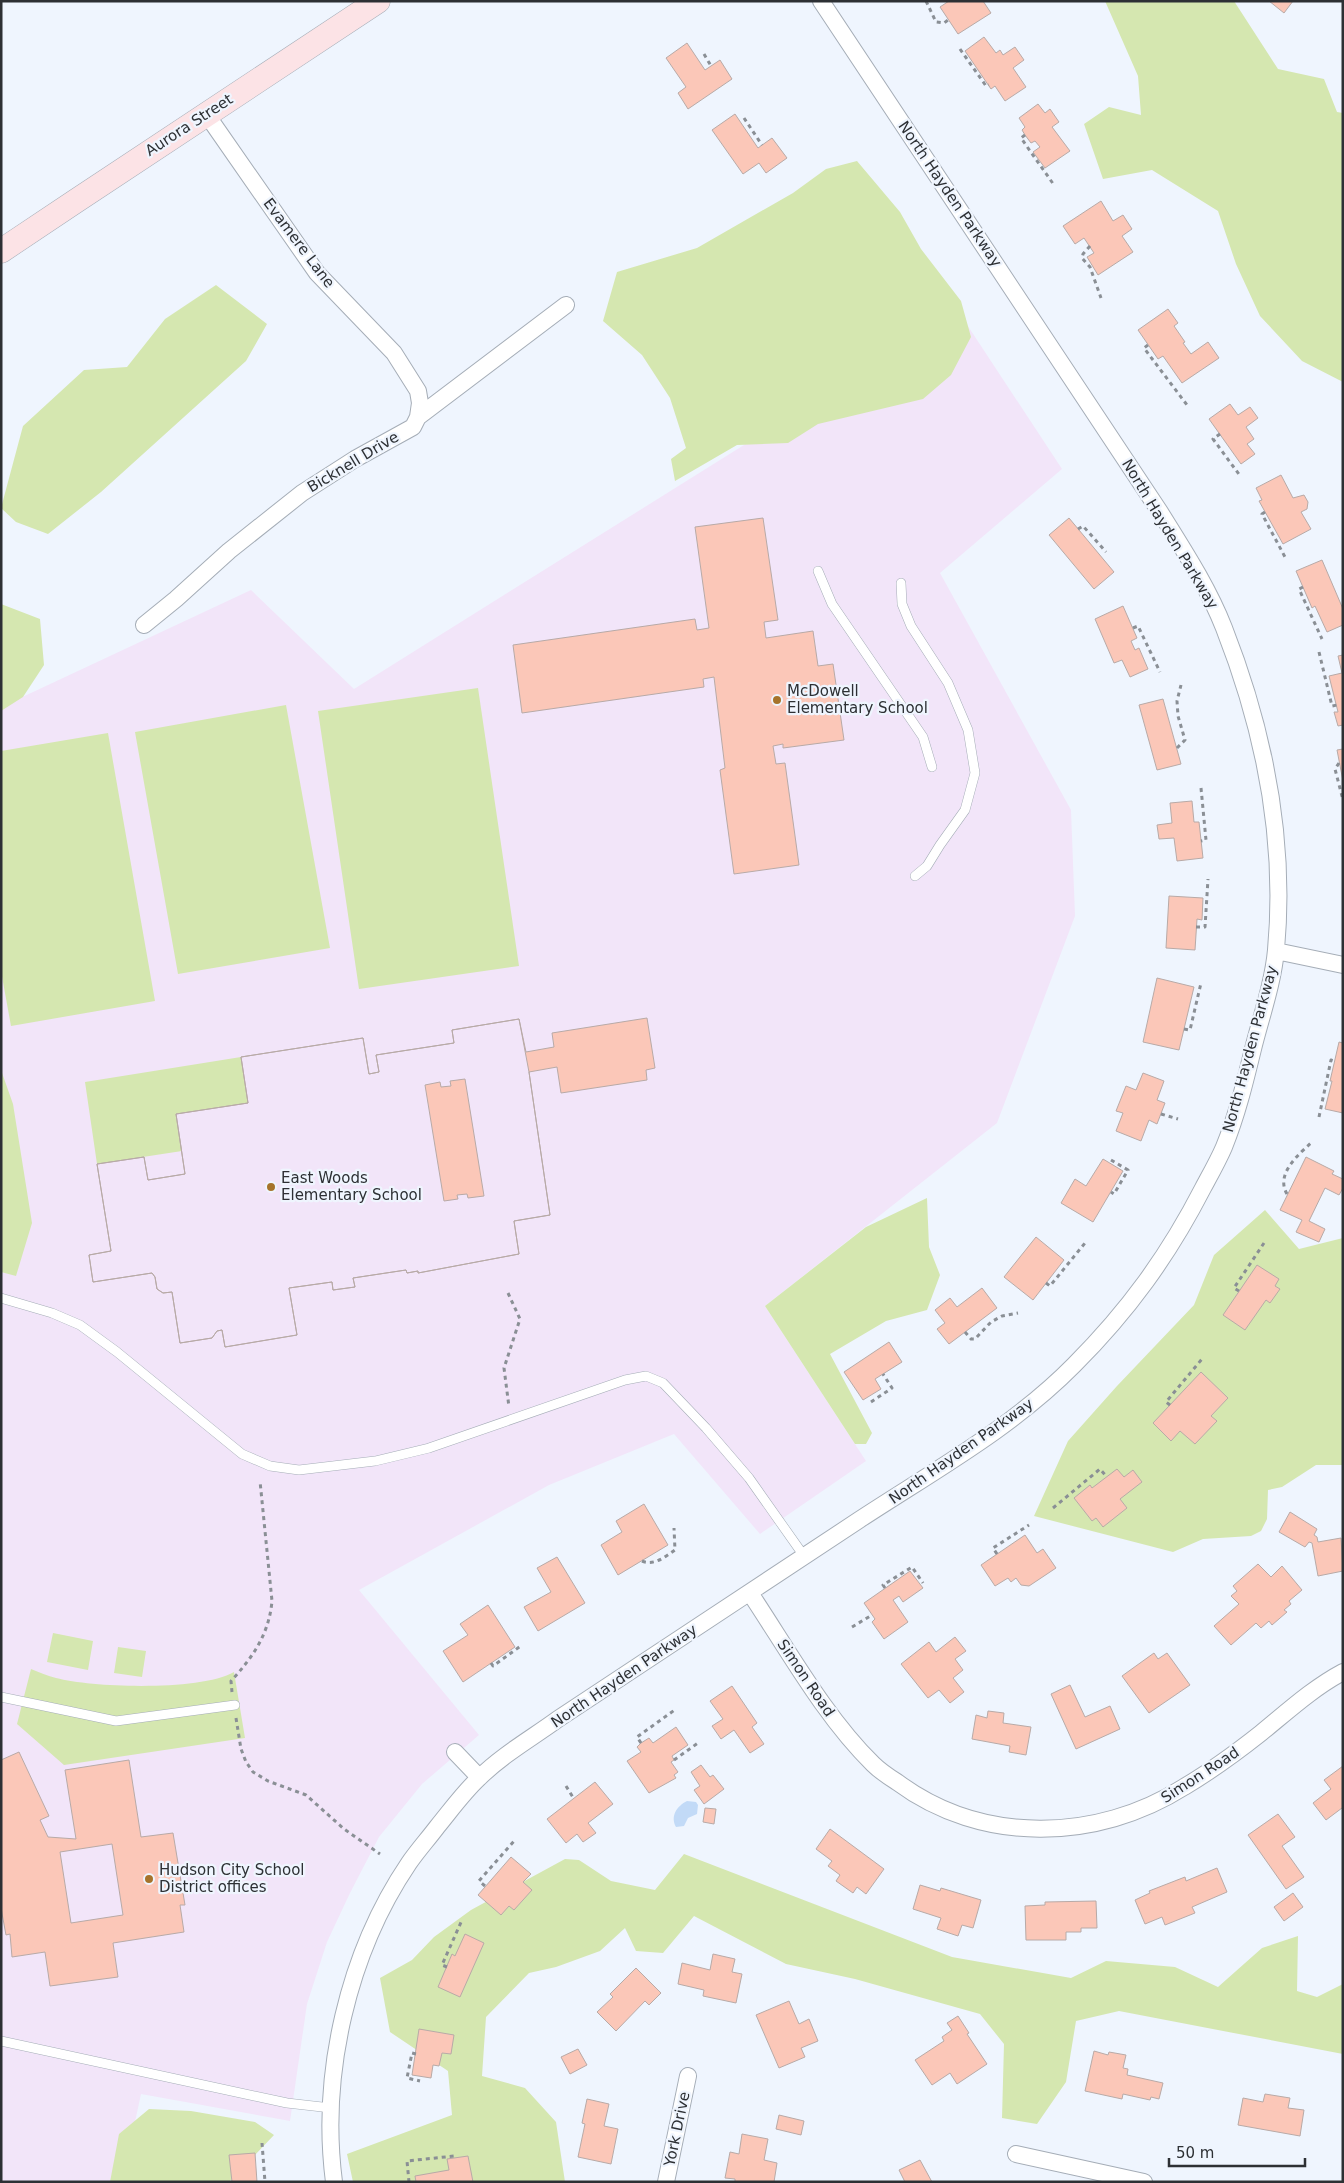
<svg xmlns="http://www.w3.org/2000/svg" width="1344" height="2183" viewBox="0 0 1344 2183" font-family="'DejaVu Sans',sans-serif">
<rect width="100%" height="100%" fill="#eff5fe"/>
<path fill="#f2e5f9" d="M958 311 1062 469 940 573 1071 810 1075 916 997 1123 765 1306 866 1461 760 1534 674 1434 549 1485 359 1590 479 1735 422 1784 379 1837 350 1893 327 1942 307 2004 290 2121 141 2094 122 2182H1V1272L16 1275 1 1209V707L251 590 354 689Z"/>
<path fill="#d5e7b0" d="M1105 1H1234L1278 69 1324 79 1337 112 1343 113V382L1302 361 1260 316 1236 264 1218 211 1152 170 1103 179 1084 124 1109 107 1141 115 1138 76Z
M857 161 900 212 921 249 961 301 971 337 951 375 923 399 818 424 788 443 737 445 675 481 671 459 686 448 670 398 642 355 603 321 617 272 697 248 793 193 826 169Z
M216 285 267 324 246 361 101 492 48 534 16 522 1 508 23 426 84 370 127 367 165 319Z
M1 604 40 619 44 665 23 697 1 711Z
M478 688 519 966 359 989 318 711Z
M286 705 330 948 178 974 135 732Z
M108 733 155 1001 11 1026 1 971V751Z
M241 1057 248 1103 176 1114 182 1151 97 1164 85 1082Z
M1 1070 13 1104 32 1223 16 1276 1 1272Z
M927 1198 929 1247 940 1275 927 1310 886 1321 830 1354 872 1433 866 1444H855L765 1306 866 1227Z
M1265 1210 1299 1249 1343 1238V1465H1316L1282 1487 1268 1490 1267 1519 1261 1531 1251 1536 1203 1539 1173 1552 1034 1516 1068 1441 1117 1386 1194 1305 1214 1255Z
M53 1633 93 1641 88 1670 47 1662Z
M118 1647 146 1651 142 1677 114 1673Z
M31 1669C39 1672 48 1676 56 1678 94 1688 201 1691 234 1672L245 1738 64 1765 17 1724Z
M684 1854 952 1957 1071 1978 1106 1961 1175 1967 1218 1987 1262 1948 1298 1936 1297 1991 1317 1997 1343 1984V2054L1119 2011 1076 2021 1066 2082 1037 2124 1002 2118 1004 2044 980 2014 855 1979 786 1964 694 1916 663 1953 636 1951 625 1928 600 1951 556 1967 529 1973 486 2017 482 2076 525 2088 556 2122 565 2182H353L347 2154 452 2115 448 2071 390 2032 380 1978 412 1960 434 1937 471 1910 565 1859 579 1860 611 1881 655 1890Z
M149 2109 191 2111 255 2122 274 2135 229 2182H110L119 2134Z"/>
<path fill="#c2daf7" d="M687 1801 696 1802 698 1805 697 1814 688 1818 684 1826 676 1827C670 1816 677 1806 687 1801Z"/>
<path fill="#fbc7b8" stroke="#b8aaa7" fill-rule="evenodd" d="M949 1H983L991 13 958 34 940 7Z
M1269 1H1293L1284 13Z
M984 37 996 53 1000 50 1003 55 1015 47 1024 60 1013 68 1026 87 1005 101 995 86 991 89 965 51Z
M687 43 705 70 720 60 732 79 688 109 678 93 686 87 666 58Z
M1038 104 1045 113 1050 109 1059 122 1052 127 1070 151 1045 168 1033 152 1040 147 1035 141 1031 143 1025 135 1022 130 1025 127 1019 118Z
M735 114 758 148 772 138 787 158 766 173 759 163 743 174 712 130Z
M1101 201 1113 221 1123 215 1132 229 1122 236 1133 252 1098 275 1087 257 1094 253 1084 238 1075 244 1063 226Z
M1168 309 1178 323 1174 326 1185 342 1183 343 1191 354 1208 342 1219 358 1182 383 1163 356 1158 359 1138 330Z
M1230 404 1238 415 1250 407 1258 418 1246 427 1254 439 1247 444 1255 454 1241 464 1209 419Z
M1281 475 1293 498 1304 495 1308 502 1307 509 1301 512 1311 529 1283 544 1259 501 1262 500 1256 488Z
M763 518 778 620 764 622 766 638 813 631 818 666 833 664 844 740 783 748V744L773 746 776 764 785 763 799 865 734 874 720 770 725 768 714 677 703 679 704 687 522 713 513 645 695 619 697 630 709 628 695 527Z
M1069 518 1114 572 1094 589 1049 535Z
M1322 560 1343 609V625L1327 632 1315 606 1312 608 1296 571Z
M1123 606 1137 638 1131 641 1135 650 1139 648 1148 669 1130 677 1122 660 1114 663 1095 619Z
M1343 655V725L1338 726 1334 712H1338L1329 676 1342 673 1338 656Z
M1163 699 1181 764 1157 770 1139 705Z
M1343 749V781L1337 750Z
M1192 801 1194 822H1199L1203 858 1177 861 1174 838 1159 839 1157 825 1172 823 1170 803Z
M1169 896 1203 898 1202 920 1197 919 1195 950 1166 948Z
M1157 978 1194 987 1179 1050 1143 1042Z
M647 1018 655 1068 646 1070 647 1080 561 1093 557 1067 529 1072 550 1215 514 1221 519 1254 418 1273V1271L407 1273 406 1270 353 1278 355 1287 333 1290 332 1282 289 1288 297 1335 225 1347 222 1330 217 1331 212 1338 180 1343 172 1292 163 1293 157 1289 155 1277 152 1273 93 1282 89 1255 111 1251 97 1164 144 1157 148 1180 185 1174 176 1114 248 1103 241 1057 363 1038 369 1074 379 1072 376 1055 454 1043 452 1030 519 1019 526 1052 554 1047 552 1033Z
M519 1019 529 1072 550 1215 514 1221 519 1254 418 1273V1271L407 1273 406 1270 353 1278 355 1287 333 1290 332 1282 289 1288 297 1335 225 1347 222 1330 217 1331 212 1338 180 1343 172 1292 163 1293 157 1289 155 1277 152 1273 93 1282 89 1255 111 1251 97 1164 144 1157 148 1180 185 1174 176 1114 248 1103 241 1057 363 1038 369 1074 379 1072 376 1055 454 1043 452 1030ZM465 1079 484 1196 468 1198 467 1194 457 1195 458 1199 444 1201 425 1085 440 1082 441 1087 451 1086 450 1081Z
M1339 1042 1343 1043V1113L1325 1109 1332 1081H1330Z
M1143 1073 1164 1081 1157 1100 1165 1103 1157 1124 1149 1120 1141 1141 1116 1131 1123 1113 1116 1111 1126 1086 1136 1090Z
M1306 1157 1334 1171 1332 1174 1343 1179V1188L1339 1195 1325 1188 1309 1221 1325 1229 1319 1242 1296 1232 1302 1220 1280 1210Z
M1103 1159 1123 1171 1093 1222 1061 1203 1075 1179 1086 1186Z
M1036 1237 1064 1260 1033 1300 1004 1277Z
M1257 1265 1279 1279 1275 1286 1280 1289 1270 1303 1266 1300 1245 1330 1223 1315Z
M982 1288 997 1308 949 1344 937 1329 945 1323 935 1310 950 1298 957 1307Z
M889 1342 902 1362 875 1379 881 1389 863 1400 844 1372Z
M1201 1372 1228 1398 1211 1416 1217 1421 1195 1444 1180 1431 1171 1441 1153 1423Z
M1117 1469 1124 1477 1133 1470 1142 1482 1120 1499 1127 1508 1103 1527 1096 1518 1092 1521 1074 1498 1090 1485 1092 1488Z
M644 1504 668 1545 618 1575 601 1545 622 1532 616 1521Z
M1290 1512 1317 1529 1314 1535 1317 1537 1318 1542 1341 1538 1343 1571 1318 1576 1312 1543 1309 1542 1305 1547 1279 1532Z
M1025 1535 1037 1553 1043 1549 1056 1568 1029 1586 1021 1585 1016 1578 1011 1582 1008 1578 995 1586 981 1565Z
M557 1557 585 1603 538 1631 524 1607 551 1592 537 1568Z
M1258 1564 1271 1577 1282 1566 1302 1590 1289 1601 1291 1604 1284 1610 1287 1612 1272 1625 1269 1621 1261 1628 1256 1623 1231 1645 1214 1626 1239 1604 1231 1596 1237 1591 1233 1586Z
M910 1571 923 1588 903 1602 899 1596 893 1600 908 1622 884 1639 872 1622 875 1619 864 1603Z
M488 1605 515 1647 463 1682 443 1651 468 1635 460 1624Z
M955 1637 966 1651 955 1659 963 1670 953 1678 964 1692 950 1703 939 1690 928 1698 901 1664 929 1642 936 1652Z
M1154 1653 1158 1659 1167 1653 1190 1685 1149 1713 1122 1676Z
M1070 1685 1085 1717 1110 1706 1120 1729 1076 1749 1051 1694Z
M732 1686 757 1723 752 1727 764 1744 750 1753 734 1730 721 1739 712 1726 723 1719 710 1701Z
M988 1711 1004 1713 1003 1723 1031 1727 1026 1755 1009 1752 1010 1746 972 1739 976 1715 987 1718Z
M676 1727 688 1745 672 1756 674 1760 671 1762 678 1772 674 1775 676 1778 649 1793 627 1761 641 1752 637 1747 641 1743 649 1738 653 1743Z
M19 1752 49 1816 40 1820 48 1837 76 1839 65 1770 129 1760 141 1837 173 1833 185 1905H180L184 1932 113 1943 118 1977 50 1986 45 1952 12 1957 10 1934 6 1935 1 1908V1760ZM112 1844 123 1915 71 1923 60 1852Z
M701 1765 710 1777 713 1775 724 1789 704 1804 694 1790 700 1786 691 1772Z
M1343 1766V1810L1342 1808 1326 1820 1313 1803 1331 1789 1324 1780Z
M595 1782 613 1804 588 1823 596 1833 583 1842 577 1834 566 1843 547 1819Z
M705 1808 716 1809 714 1824 703 1822Z
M1278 1814 1295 1837 1282 1846 1304 1877 1286 1889 1248 1835Z
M830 1829 884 1869 866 1894 857 1887 853 1893 836 1881 840 1875 828 1866 832 1861 816 1849Z
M511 1857 531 1874 523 1882 532 1890 514 1910 509 1906 501 1915 478 1895Z
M1217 1868 1227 1892 1192 1907 1195 1913 1165 1925 1162 1917 1145 1924 1135 1900 1150 1893 1149 1891 1185 1877 1186 1881Z
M920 1885 940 1891 941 1888 981 1900 973 1928 962 1925 958 1936 937 1929 941 1918 913 1909Z
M1293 1893 1303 1907 1284 1921 1274 1907Z
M1096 1901 1097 1928H1081V1932H1066V1940H1026L1025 1906 1045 1905V1902Z
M465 1934 484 1943 460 1997 438 1987 452 1954 455 1956Z
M713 1954 735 1959 732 1972 742 1974 736 2003 703 1996 704 1990 678 1984 682 1963 710 1970Z
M636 1968 661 1993 649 2005 645 2001 616 2031 597 2012 613 1997 610 1994Z
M789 2001 799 2024 809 2019 818 2041 801 2048 805 2057 779 2068 756 2015Z
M958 2016 969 2033 967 2034 987 2064 957 2084 950 2073 932 2085 915 2060 944 2041 942 2037 952 2030 947 2023Z
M419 2029 454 2035 451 2054 442 2053 439 2066 433 2065 431 2078 412 2075Z
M578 2049 587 2065 570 2074 561 2057Z
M1094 2051 1108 2055 1109 2052 1126 2055 1123 2068 1128 2069 1127 2075 1163 2083 1159 2099 1151 2097 1150 2100 1123 2094 1122 2099 1085 2091Z
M1265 2094 1290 2098 1288 2108 1304 2110 1300 2136 1238 2125 1243 2098 1263 2102Z
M587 2099 609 2104 604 2126 618 2129 611 2164 578 2157 585 2124 582 2123Z
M779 2115 804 2121 801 2135 776 2129Z
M742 2134 768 2139 764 2160 777 2163 774 2182H735V2179L725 2178 730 2152 739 2154Z
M255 2153 257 2182H232L229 2155Z
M468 2156 473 2182H416L415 2176 449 2170 447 2159Z
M920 2160 932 2182H905L899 2170Z"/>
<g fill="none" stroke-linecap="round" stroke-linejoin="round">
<g stroke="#a5adb7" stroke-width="10">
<path id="lane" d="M818 571 832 604 923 737 932 767
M901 583 902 604 911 626 948 683 968 730 975 773 965 810 940 845 927 866 915 876
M1 1298 52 1313 80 1325 117 1352 242 1454 270 1466 299 1470 375 1461 429 1448 625 1380 646 1376 663 1383 706 1428 749 1478 804 1556
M1 1697 116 1721 235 1705
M1 2041 287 2103 331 2108"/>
</g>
<g stroke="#a5adb7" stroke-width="18">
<path id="street" d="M207 115 317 273 394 353 418 391 420 403 418 417
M144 625 176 599 229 551 302 493 355 459 413 427 418 417 566 305
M1276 951 1343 965
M750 1593C788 1650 825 1717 873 1764 880 1771 889 1777 897 1782 982 1845 1097 1842 1184 1787 1211 1771 1237 1752 1261 1733 1288 1711 1313 1688 1343 1672
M455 1752 479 1777
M1016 2154 1144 2182
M334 2182C320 2074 348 1953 409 1863 418 1850 428 1839 437 1827 451 1810 463 1793 479 1778 502 1755 532 1738 558 1719 659 1653 758 1586 859 1520 932 1472 1012 1428 1074 1365 1128 1311 1168 1256 1203 1188 1210 1175 1218 1161 1224 1147 1237 1115 1245 1082 1253 1049 1261 1017 1273 983 1276 950 1286 841 1264 730 1224 628 1208 587 1183 549 1160 512L821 1
M666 2182 688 2076"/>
</g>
<g stroke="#a5adb7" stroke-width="25">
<path id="secondary" d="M1 251C126 167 252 85 378 1"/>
</g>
<path stroke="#8a8f95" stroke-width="3" stroke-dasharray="4 4" stroke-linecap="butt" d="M926 1 936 22 944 23 948 20
M960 49 986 86 989 85
M704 54 711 66
M744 118 762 145
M1025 135 1021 138 1054 185
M1090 246 1083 254 1082 258 1090 267 1101 298
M1148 345 1144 348 1187 405
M1220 434 1213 439 1241 477
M1265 512 1262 514 1285 557
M1078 529 1083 526 1106 552
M1303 587 1299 589 1322 639
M1133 628 1138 626 1160 672
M1319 652 1332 706 1337 705
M1177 748 1185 740 1178 716 1177 701 1181 685
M1339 763 1335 769 1343 800
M1201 788 1206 840 1201 841
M1196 927H1205L1208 879
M1184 1029 1190 1030 1201 983
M1161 1114 1178 1119
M1319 1117 1331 1060 1334 1061
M1111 1160 1128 1170 1114 1194 1111 1192
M1287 1194C1275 1174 1299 1154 1312 1142
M1046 1283 1050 1286 1085 1243
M1239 1291 1234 1288 1264 1243
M508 1293 520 1319 504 1368 509 1407
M965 1332 971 1339H975L991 1322 1002 1316 1018 1313
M871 1402 892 1388 883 1374
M1170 1405 1166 1402 1202 1359
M1053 1508 1100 1469 1107 1477
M997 1554 993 1548 1029 1525
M642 1561C654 1566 665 1557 675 1550L674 1528
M885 1588 883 1585 912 1567 923 1583
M852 1627 872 1615
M491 1663 493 1666 522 1645
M232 1692 231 1681C253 1657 269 1634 272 1601L260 1481
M236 1718 241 1749 246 1762 253 1772 268 1781 306 1795 344 1829 380 1854
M641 1743 637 1737 676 1709
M674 1760 698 1743
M566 1786 574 1799
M485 1886 479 1881 515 1840
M447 1967 442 1965 462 1920
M416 2054 412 2053 407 2078 420 2081
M262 2143 265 2182
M409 2182 407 2161 454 2156"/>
<use href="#lane" stroke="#fff" stroke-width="9"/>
<use href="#street" stroke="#fff" stroke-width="16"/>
<use href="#secondary" stroke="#fce3e6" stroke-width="24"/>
</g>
<g fill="#a6732b" stroke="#eff5fe" stroke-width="2">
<circle cx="777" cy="700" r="5"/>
<circle cx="271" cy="1187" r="5"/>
<circle cx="149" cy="1879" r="5"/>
</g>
<g text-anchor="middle" stroke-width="4.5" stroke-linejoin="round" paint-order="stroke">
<g font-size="15" fill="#2d3034" stroke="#eff5fe">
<text transform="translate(189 125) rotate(-33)" y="5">Aurora Street</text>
<text transform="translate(950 194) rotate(56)" y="5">North Hayden Parkway</text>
<text transform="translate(299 243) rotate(53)" y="5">Evamere Lane</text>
<text transform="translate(353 462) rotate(-31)" y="5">Bicknell Drive</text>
<text transform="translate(1170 534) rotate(59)" y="5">North Hayden Parkway</text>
<text transform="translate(1250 1049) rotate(-75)" y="5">North Hayden Parkway</text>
<text transform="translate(961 1451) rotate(-35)" y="5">North Hayden Parkway</text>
<text transform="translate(624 1676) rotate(-34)" y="5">North Hayden Parkway</text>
<text transform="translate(806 1678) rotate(56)" y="5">Simon Road</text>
<text transform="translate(1200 1775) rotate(-33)" y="5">Simon Road</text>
<text transform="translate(677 2129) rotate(-78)" y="5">York Drive</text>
</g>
<g font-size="15" fill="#2d3034" stroke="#eff5fe" text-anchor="start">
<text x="787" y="696">McDowell<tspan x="787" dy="17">Elementary School</tspan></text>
<text x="281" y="1183">East Woods<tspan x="281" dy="17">Elementary School</tspan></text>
<text x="159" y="1875">Hudson City School<tspan x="159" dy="17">District offices</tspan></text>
</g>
</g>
<rect width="1344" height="2183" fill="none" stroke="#2d3034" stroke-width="5"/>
<path d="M1169 2158v8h136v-8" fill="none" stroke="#2d3034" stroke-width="2.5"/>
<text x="1176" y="2158" font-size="15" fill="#2d3034" stroke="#eff5fe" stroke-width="4" paint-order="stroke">50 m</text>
</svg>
